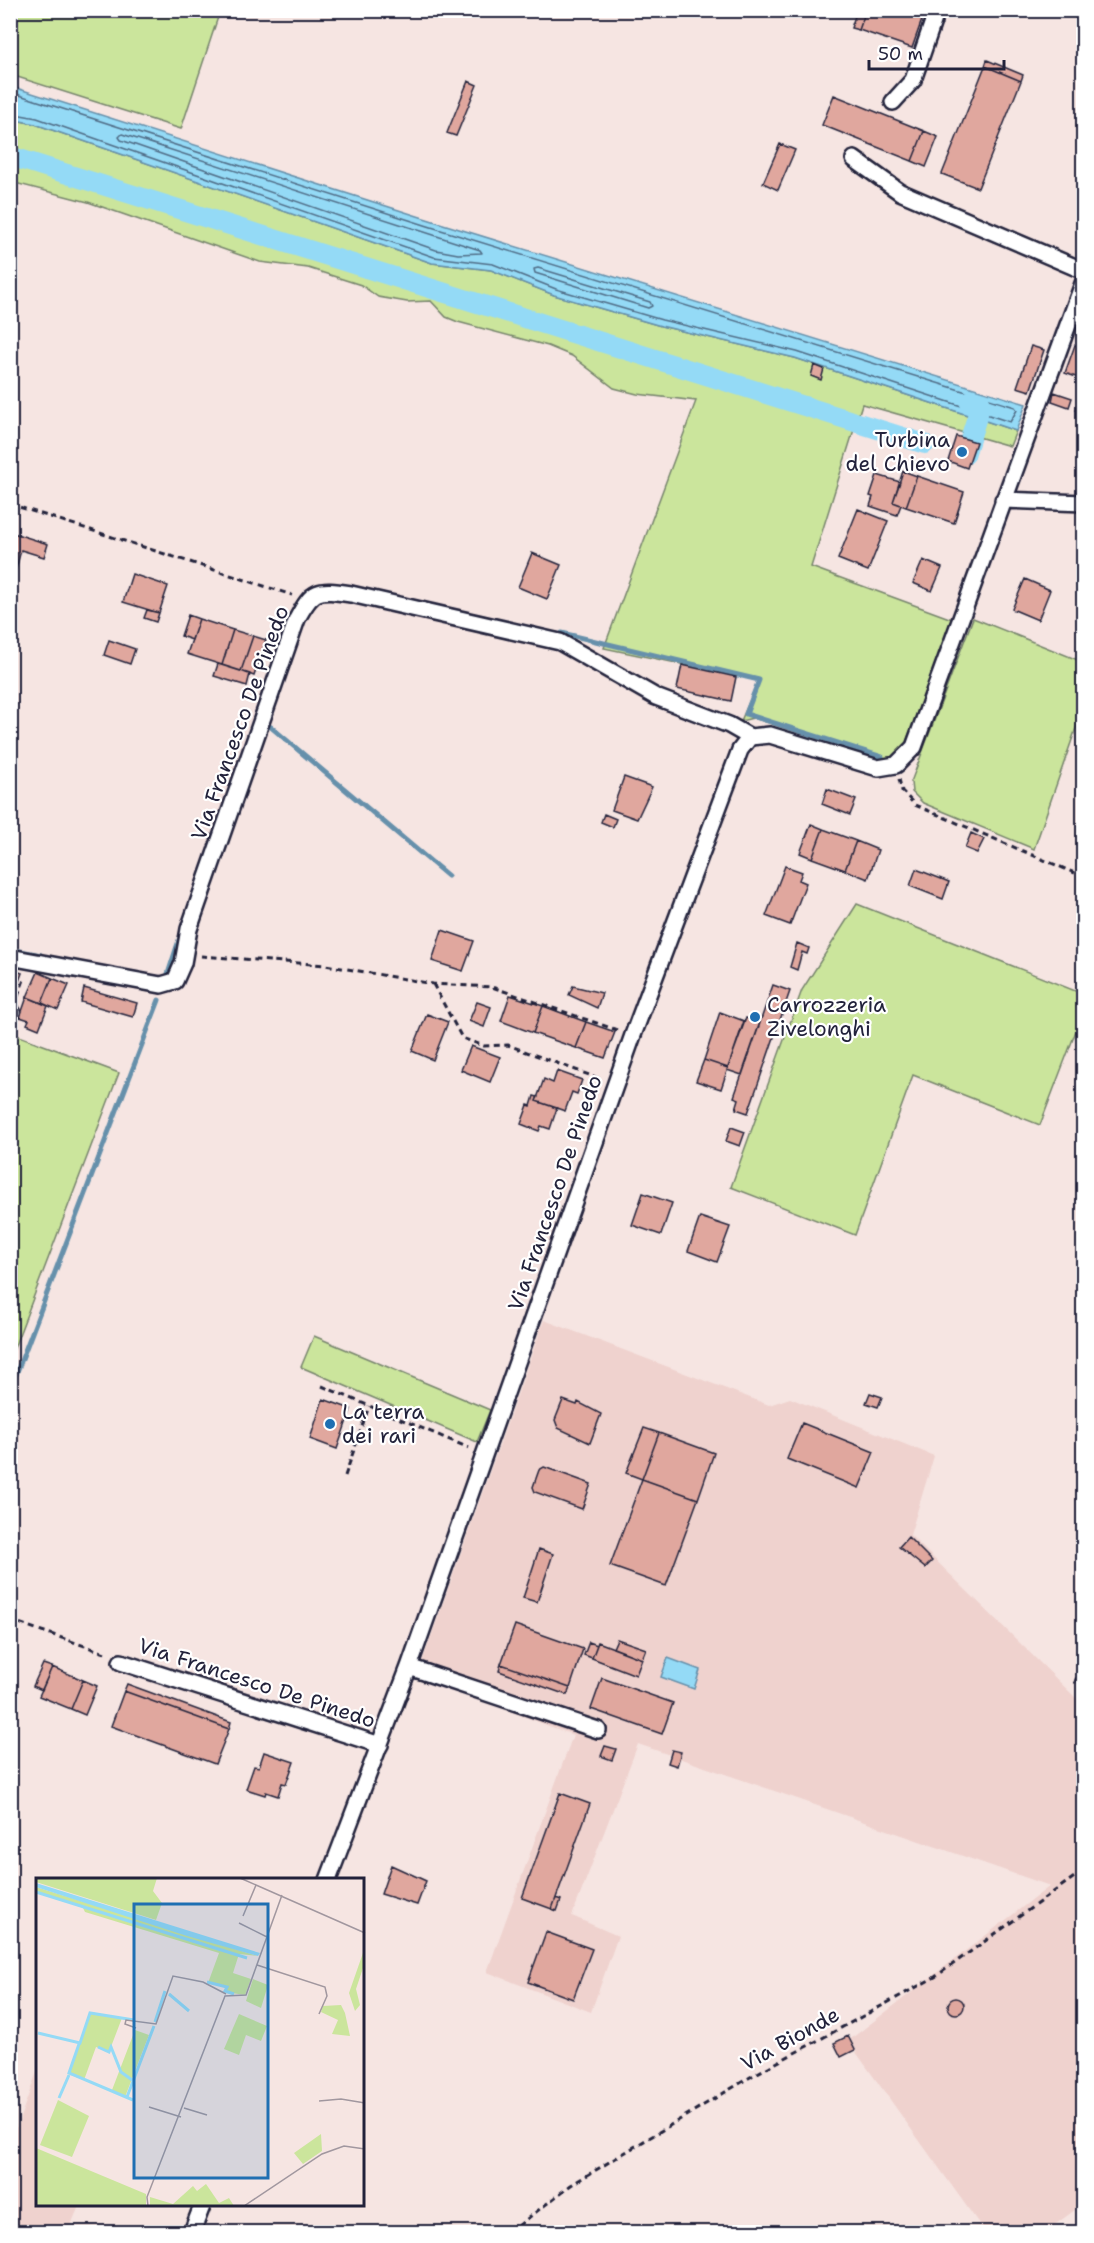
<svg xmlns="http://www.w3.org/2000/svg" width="1094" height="2243" viewBox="0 0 1094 2243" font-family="'Shantell Sans',sans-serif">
<rect width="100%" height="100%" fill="#f6e5e2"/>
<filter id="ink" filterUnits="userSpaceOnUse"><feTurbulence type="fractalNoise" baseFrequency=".0167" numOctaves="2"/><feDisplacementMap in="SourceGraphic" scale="12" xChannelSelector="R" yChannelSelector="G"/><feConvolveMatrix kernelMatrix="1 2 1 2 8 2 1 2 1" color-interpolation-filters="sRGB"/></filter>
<g filter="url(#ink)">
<path fill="#efd2ce" d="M544 1320 769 1405 790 1398 934 1456 910 1535 1083 1705V2204L1045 2232H985L848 2041 1050 1886 638 1744 572 1916 618 1936 591 2012 487 1972 573 1735 417 1676Z
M37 2072 38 2206H79L68 2232H11V2142Z"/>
<path fill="#cbe59c" stroke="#76846c" stroke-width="1.5" d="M11 10H220V11L181 129 11 75Z
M10 119 35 124 432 263 491 270 554 295 661 326 795 358 1016 431 1010 446 862 404 811 567 952 619 905 745 892 757 882 758 753 718 741 721 758 680 604 648 696 401 637 394 614 388 572 356 548 346 458 322 446 317 431 301 407 302 378 297 361 285 308 268 260 262 88 202 11 182Z
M973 618 1083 662V708L1034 849 923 803 912 792 911 782Z
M857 904 1083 994 1084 1010 1040 1125 913 1075 855 1235 731 1187 802 990Z
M11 1033 119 1073 11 1356 10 1033Z
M314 1336 490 1410 477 1442 301 1367Z"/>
<path fill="#94daf6" stroke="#6690ab" stroke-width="1.5" d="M10 86 430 220 1026 404 1016 431 795 358 661 326 554 295 491 270 432 263 35 124 11 119Z
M668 1658 700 1670 694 1689 661 1677Z"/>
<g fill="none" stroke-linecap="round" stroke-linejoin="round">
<path stroke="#506c86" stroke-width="1.5" d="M10 92 428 226 1015 407 1017 410 1010 422 797 352 662 320 556 289 493 264 434 257 37 118 10 113
M122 134 480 250 482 253 458 254 436 250 121 140 119 137Z
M538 268 650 302 652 306 648 308 535 273 534 269Z"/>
<path stroke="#6690ab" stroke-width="5" d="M562 633 759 680 746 714 882 757
M271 727 448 876
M10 949 41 955
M167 977 181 934
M10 1390 159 1000"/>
<path stroke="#94daf6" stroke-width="20" d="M10 156 925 444
M965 455 981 404 969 401"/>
</g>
<path fill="#e0a79e" stroke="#22223b" stroke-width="1.5" d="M857 10H866L859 30 851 28Z
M866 10H903L923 17 912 48 859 30Z
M987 60 1023 75 1021 81 985 66Z
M985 66 1021 81 978 188 942 174Z
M468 81 477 85 456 136 447 133Z
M834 95 924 131 912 161 822 125Z
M924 131 938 137 926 167 912 161Z
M780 144 795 150 778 190 763 183Z
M1079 319 1084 321 1082 328 1076 326Z
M1075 345 1084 348V380L1065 373Z
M1031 346 1044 350 1030 391 1017 387Z
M814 365 824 369 821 380 811 376Z
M1054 392 1072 398 1069 407 1052 401Z
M1080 398 1084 400V412L1076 410Z
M956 436 976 442 967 468 948 461Z
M903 471 917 476 906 507 893 502Z
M877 475 900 482 893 502 901 505 897 515 870 506 873 497 870 496Z
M917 476 964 492 954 523 906 507Z
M858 509 888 521 868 571 838 559Z
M10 532 48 544 44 557 21 550 16 569 10 568Z
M532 553 561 565 547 599 518 587Z
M923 560 942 568 932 591 913 583Z
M132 574 168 586 159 613 123 602Z
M1025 579 1050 590 1038 620 1012 609Z
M147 610 159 613 156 622 144 618Z
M188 615 199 619 192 640 181 636Z
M199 619 233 630 222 665 187 654Z
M233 630 253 636 241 671 222 665Z
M253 636 266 640 254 676 241 671Z
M109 640 135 649 130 664 104 655Z
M218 664 250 674 247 686 214 676Z
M682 665 736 677 731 701 677 689Z
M624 777 652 787 637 819 612 810Z
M827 789 856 800 850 815 822 804Z
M604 814 616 819 613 827 601 822Z
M811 824 823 829 812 858 800 853Z
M823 829 856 841 845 870 812 858Z
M971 833 984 839 977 853 965 848Z
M856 841 878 850 868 879 845 870Z
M785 866 802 872 799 880 806 883 790 925 766 916Z
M916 869 949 882 943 899 910 886Z
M442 930 474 941 463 971 432 961Z
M797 943 809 948 807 954 802 952 797 970 790 967Z
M10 969 22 973 13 997 10 996Z
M38 972 52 978 42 1003 27 997Z
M52 978 69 985 58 1010 42 1003Z
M773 985 790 991 748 1113 736 1109 739 1099 734 1097Z
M573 986 602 993 597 1008 569 995Z
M84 988 137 1003 133 1017 81 1002Z
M510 995 543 1006 533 1033 501 1021Z
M27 997 48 1006 39 1029 27 1024 29 1020 20 1017Z
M477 1002 491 1007 484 1027 469 1021Z
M543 1006 586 1022 576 1048 533 1033Z
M720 1012 744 1021 728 1068 704 1060Z
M427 1014 448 1022 433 1060 412 1051Z
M746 1018 760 1023 742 1075 727 1070Z
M586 1022 615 1032 605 1058 576 1048Z
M471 1046 500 1057 490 1082 461 1070Z
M704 1060 728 1068 721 1089 696 1081Z
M557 1071 582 1080 577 1094 572 1092 565 1111 536 1101 544 1079 553 1083Z
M534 1096 538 1097 536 1101 557 1108 550 1129 541 1126 539 1131 521 1124 528 1105 531 1106Z
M731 1127 745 1132 740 1146 726 1141Z
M643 1193 672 1203 661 1235 632 1225Z
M700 1217 730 1227 717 1262 688 1251Z
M870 1393 882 1397 878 1407 866 1403Z
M323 1399 351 1409 337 1449 310 1439Z
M563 1400 577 1405 578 1402 601 1414 590 1443 558 1428 555 1420Z
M802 1423 874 1452 859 1488 787 1459Z
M644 1428 659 1433 642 1479 626 1473Z
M659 1433 714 1453 698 1499 642 1479Z
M544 1467 591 1484 582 1509 535 1492 533 1487 539 1470Z
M642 1479 698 1499 666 1586 610 1566Z
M908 1537 932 1561 925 1568 899 1547Z
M539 1549 553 1554 537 1602 523 1598Z
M515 1625 583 1649 570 1688 501 1664Z
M617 1639 646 1649 642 1659 613 1648Z
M589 1642 597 1645 592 1658 584 1655Z
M598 1642 642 1659 636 1675 592 1658Z
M43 1664 52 1667 42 1690 33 1686Z
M501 1664 570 1688 567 1695 499 1671Z
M10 1665 16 1667 10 1683Z
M52 1667 83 1680 71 1709 39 1696Z
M602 1678 673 1703 662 1734 591 1709Z
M83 1680 97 1686 85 1715 71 1709Z
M127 1684 231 1722 229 1729 124 1691Z
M124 1691 229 1729 215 1764 111 1726Z
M605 1746 616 1749 612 1760 601 1756Z
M672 1750 681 1752 677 1766 668 1763Z
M264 1752 294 1762 286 1784 282 1783 278 1796 266 1792 265 1795 246 1789 254 1766 259 1767Z
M560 1793 590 1804 552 1909 522 1898Z
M391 1865 426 1881 417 1905 381 1894Z
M556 1898 561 1900 557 1911 552 1909Z
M546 1932 592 1949 573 1999 528 1982Z
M948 2006a8 8 0 1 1 16 0a8 8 0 1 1-16 0Z
M848 2036 855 2050 841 2057 834 2043Z"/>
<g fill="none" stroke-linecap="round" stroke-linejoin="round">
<g stroke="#22223b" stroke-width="20">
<path id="minor" d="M893 102 913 80 937 10
M854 159 900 192 1084 271
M1003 500 1084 503
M10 957 161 985 175 981 183 963 189 929 297 619C313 589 317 589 351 594L560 642 656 697 729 725 750 737
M10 1011 12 1012
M121 1662 380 1745
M409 1667 598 1730
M328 1880 409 1667 633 1035 740 750 750 737 770 735 878 768 896 765 914 747 1084 281
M192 2232 202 2206"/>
</g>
<path stroke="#22223b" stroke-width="3" stroke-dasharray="6 4.5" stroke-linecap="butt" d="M10 504 292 595
M899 779 902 791 915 805 1084 877
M201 956 325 965 433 984 492 987 617 1030
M433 984 462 1038 484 1046 508 1045 600 1079
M18 996 25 977
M322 1386 469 1448
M345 1476 369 1406
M10 1620 108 1654
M1084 1658 1075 1682 1084 1691
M510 2232 571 2185 752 2076 935 1977 1084 1870"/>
<use href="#minor" stroke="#fff" stroke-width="15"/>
</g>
</g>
<g fill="#1f6fb2" stroke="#fff" stroke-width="2">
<circle cx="962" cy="452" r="6"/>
<circle cx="755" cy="1017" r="6"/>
<circle cx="330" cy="1424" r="6"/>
</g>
<g text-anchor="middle" stroke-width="4.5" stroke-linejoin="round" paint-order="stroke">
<g font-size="21" fill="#22223b" stroke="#fff" text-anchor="start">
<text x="950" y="447" text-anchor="end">Turbina<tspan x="950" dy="24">del Chievo</tspan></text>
<text x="767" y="1012">Carrozzeria<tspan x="767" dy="24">Zivelonghi</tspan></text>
<text x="342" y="1419">La terra<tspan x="342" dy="24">dei rari</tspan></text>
</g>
<g font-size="21" fill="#22223b" stroke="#fff">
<text transform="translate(240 723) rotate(-70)" y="7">Via Francesco De Pinedo</text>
<text transform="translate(555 1193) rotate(-71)" y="7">Via Francesco De Pinedo</text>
<text transform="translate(257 1683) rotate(18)" y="7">Via Francesco De Pinedo</text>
<text transform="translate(790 2039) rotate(-29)" y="7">Via Bionde</text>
</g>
</g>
<g transform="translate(36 1878)">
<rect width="328" height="328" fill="#f6e5e2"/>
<path d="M0 0H121L117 13 126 25 120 42 0 4ZM0 9 222 78 203 76 197 95 215 101 209 117 189 114 190 109 172 105 183 75 49 34 47 30 52 29 26 23 0 13ZM328 72V87L320 111 324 127 319 133 313 115ZM217 101 232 107 225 130 210 123ZM305 127 309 135 314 158 296 156 302 142 285 134 287 128ZM54 134 86 140 73 174 60 169 48 202 32 196ZM203 136 231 148 225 163 210 157 203 177 188 171ZM99 152 113 157 89 219 76 212ZM22 222 53 238 36 279 4 267ZM285 256 286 273 267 286 258 275ZM0 270 110 316V328H1ZM170 306 183 325 193 320 198 328H114V319L137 326 157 308 161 313Z" fill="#cbe59c"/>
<path d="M0 5 224 75 222 78 151 58 0 9Z" fill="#94daf6"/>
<path fill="none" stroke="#94daf6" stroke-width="3" d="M0 14 211 80M171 104 191 109 189 113 198 116M133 116 153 133M119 144 129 113M2 155 44 165 54 135 98 142M43 166 33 195 97 222M62 169 73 174 75 169 85 194 96 202M91 219 118 148M23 220 33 197"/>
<path fill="none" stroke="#a1979f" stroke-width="1.5" d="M204 0 329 55M207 38 220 7M203 45 231 59M221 87 289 109 291 118 283 136M100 150 89 146 90 142 120 146 137 98 167 104 190 116M283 223 305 221 329 225M113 229 145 239M148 230 171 237M112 328 111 319 189 118 210 117 246 17M208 328 286 276 308 268 329 271"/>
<path fill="#1f6fb2" fill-opacity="0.15" stroke="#1f6fb2" stroke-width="3" d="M98 26H232V300H98Z"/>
<rect width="328" height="328" fill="none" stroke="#22223b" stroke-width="3"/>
</g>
<rect width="1094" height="2243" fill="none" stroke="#fff" stroke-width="36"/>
<rect x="18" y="18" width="1058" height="2207" fill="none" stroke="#22223b" stroke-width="2" filter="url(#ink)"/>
<path d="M869 60v9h135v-9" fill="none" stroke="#22223b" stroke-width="3"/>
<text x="878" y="60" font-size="18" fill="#22223b" stroke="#ffffff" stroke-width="4.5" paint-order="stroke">50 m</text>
</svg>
